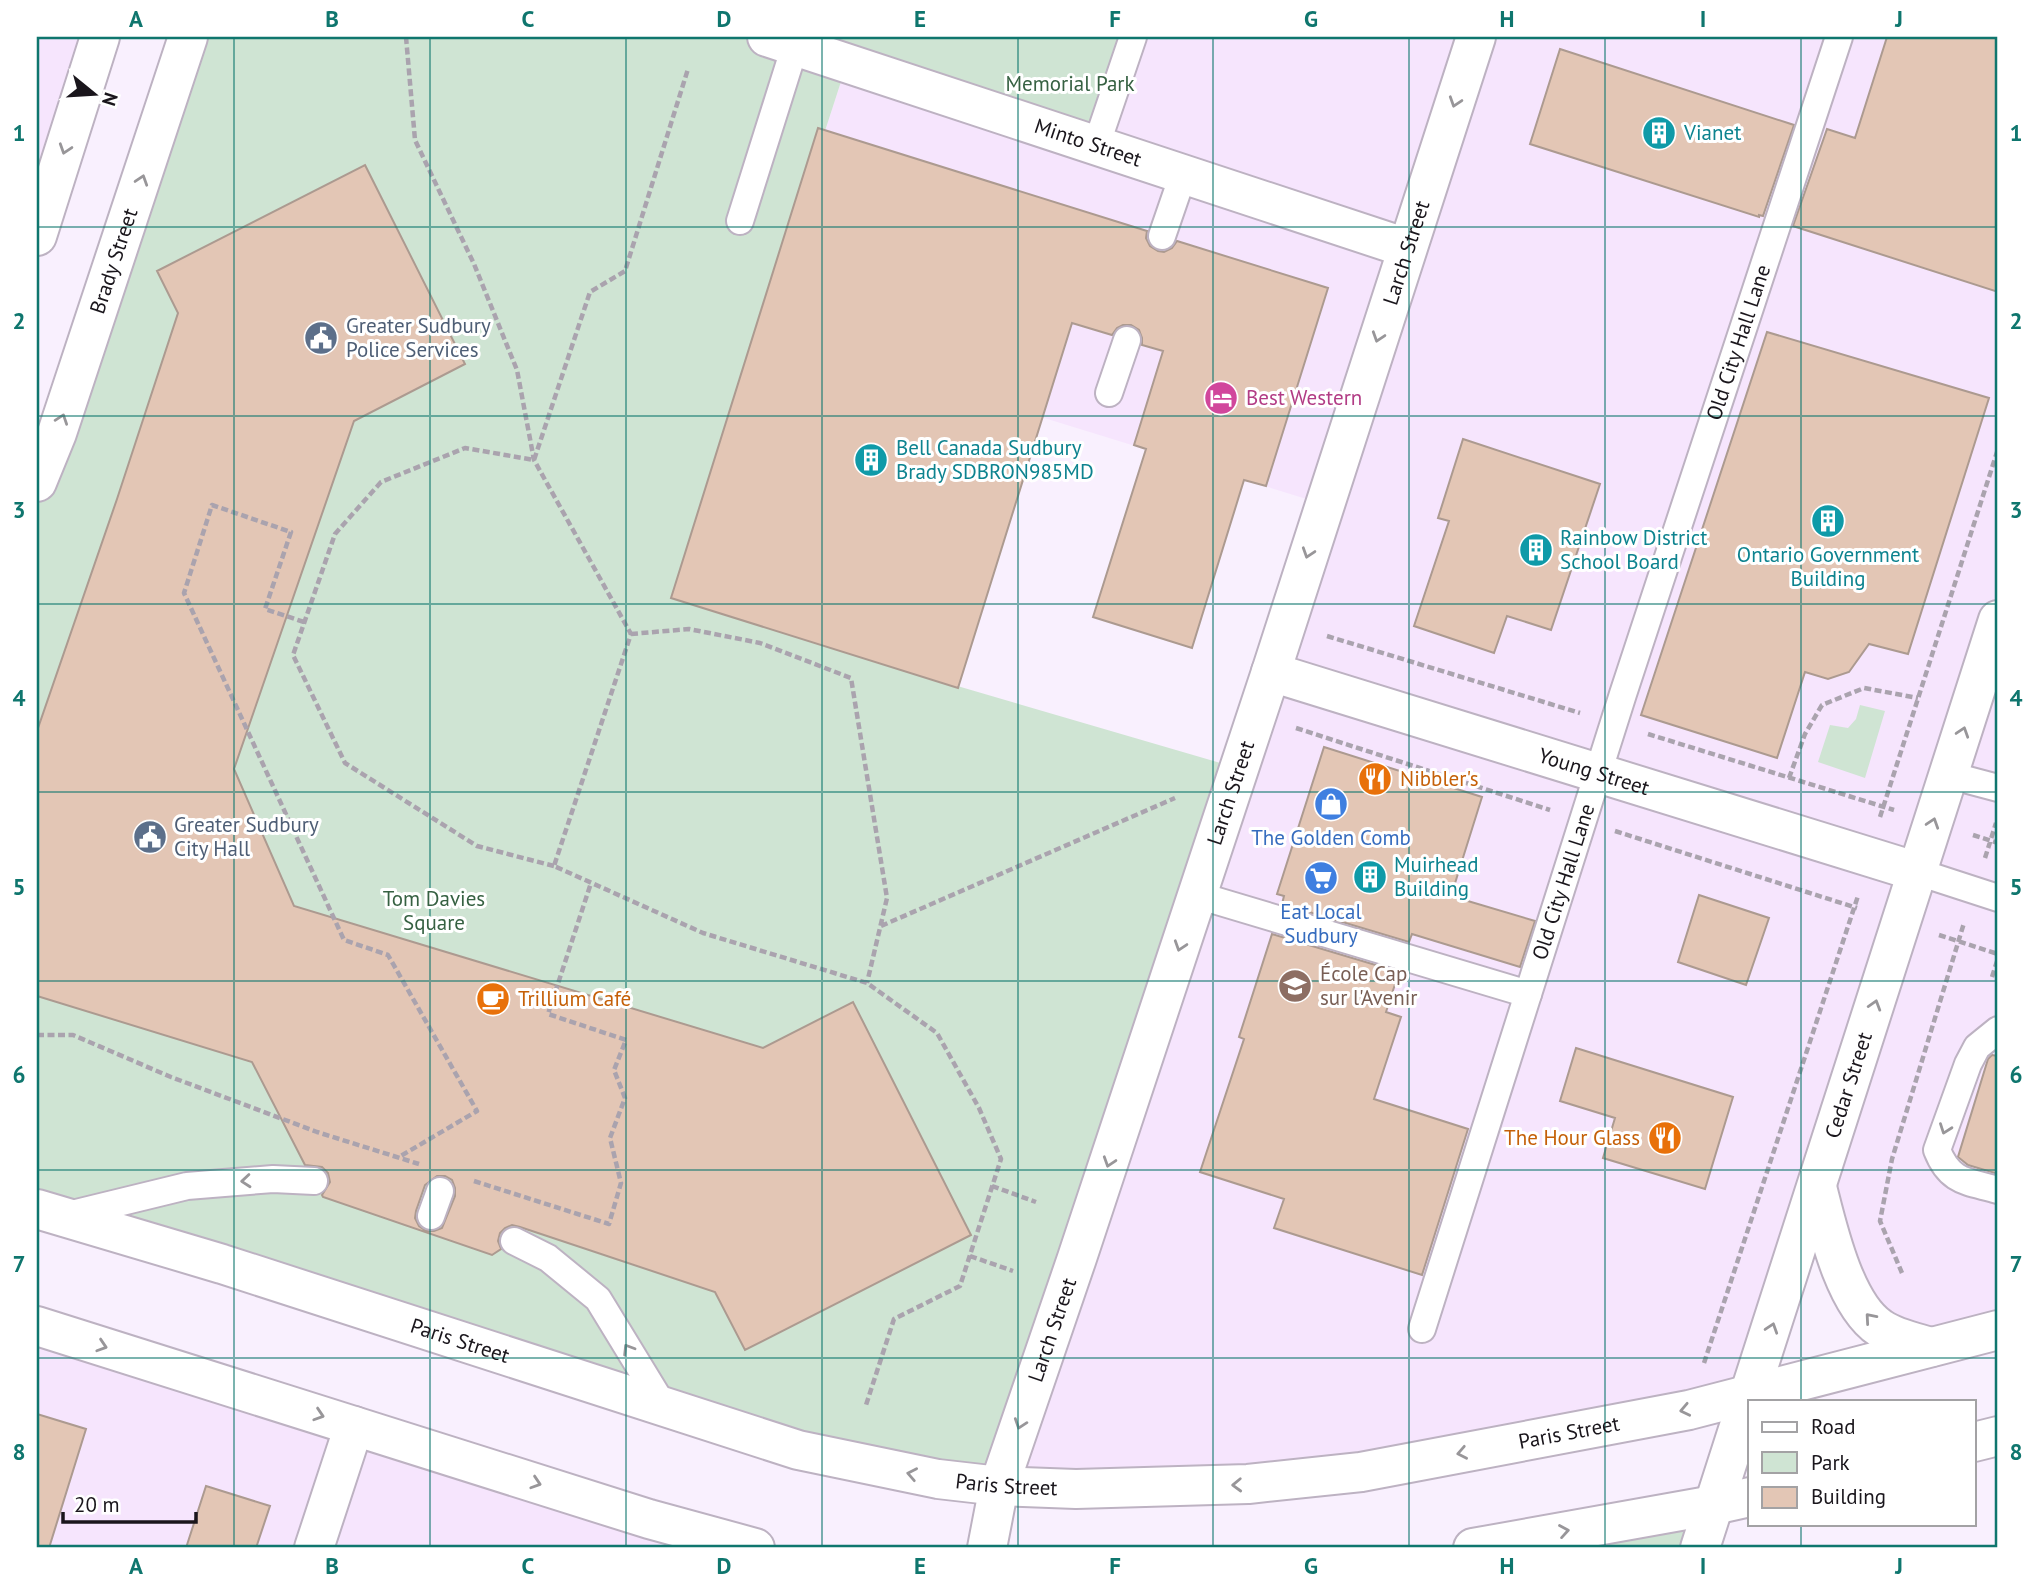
<svg xmlns="http://www.w3.org/2000/svg" width="2035" height="1585" viewBox="0 0 2035 1585" font-family="'PT Sans',sans-serif">
<rect width="100%" height="100%" fill="#f9f0fe"/>
<path fill="#f6e5fd" d="M37 37H96L37 224Z
M1137 37H1998V1325L1930 1343 1882 1325 1822 1188 1756 1389 1361 1469 1004 1483 1326 505 1041 417 675 595 848 60Z
M37 1329 743 1548H37Z"/>
<path fill="#cfe4d3" d="M192 37H1137L1101 144 848 60 675 594 954 685 1241 769 1004 1483 934 1473 37 1205V491Z
M1860 705 1885 711 1865 778 1818 762 1830 725 1848 728 1856 719Z
M1710 1509 1697 1548H1495Z"/>
<path fill="#e3c6b5" stroke="#ac9a90" stroke-width="2" fill-rule="evenodd" d="M1887 37H1998V292L1793 226 1827 129 1855 138Z
M1560 49 1794 125 1763 216 1759 215V217L1530 144Z
M818 128 1147 231 1146 238 1150 246 1158 251 1164 252 1172 248 1177 241 1328 288 1266 486 1244 480 1192 648 1093 617 1146 449 1134 445 1163 351 1142 345V338L1139 330 1131 325H1123L1117 328 1112 335 1072 323 958 688 671 598Z
M365 165 465 364 354 421 234 769 294 906 763 1048 853 1002 971 1235 745 1350 715 1292 520 1227 512 1225 505 1228 500 1233 498 1241 501 1249 492 1255 323 1197 322 1195 330 1182 328 1173 322 1167 305 1165 252 1062 37 996V731L117 499 178 313 157 271ZM437 1176H445L452 1180 455 1188V1196L442 1228 434 1231H426L419 1226 415 1218 416 1211 425 1185Z
M1767 332 1989 398 1908 654 1869 644 1849 672 1828 679 1805 672 1777 758 1641 715Z
M1463 439 1600 484 1551 630 1507 616 1494 653 1414 626 1449 521 1438 518Z
M1324 747 1482 797 1451 896 1535 921 1520 967 1412 934 1409 942 1282 904 1284 896 1277 894Z
M1699 895 1769 918 1746 985 1678 962Z
M1272 934 1399 972 1386 1012 1401 1017 1374 1099 1468 1129 1422 1275 1274 1228 1284 1199 1200 1172 1244 1039 1239 1037Z
M1576 1048 1733 1097 1705 1189 1603 1158 1615 1118 1560 1101Z
M1992 1055 1998 1056V1174L1968 1165 1958 1157 1988 1059Z
M37 1414 86 1429 49 1548H37Z
M206 1486 270 1506 256 1548H186Z"/>
<g fill="none" stroke-linecap="round" stroke-linejoin="round">
<g stroke="#bdb2c2" stroke-width="30">
<g id="service">
<path d="M1096 146 1133 37"/>
<path d="M740 221 795 46"/>
<path d="M1162 236 1183 175"/>
<path d="M1109 393 1127 340"/>
<path d="M1949 775 1998 788"/>
<path d="M1918 872 1998 898"/>
<path d="M1197 895 1528 994"/>
<path d="M1998 1030 1977 1047 1968 1064 1937 1150C1950 1183 1967 1181 1998 1190"/>
<path d="M64 1216 187 1186 273 1179 314 1181"/>
<path d="M431 1216 440 1191"/>
<path d="M514 1241 548 1258 598 1299 664 1407"/>
<path id="s1" d="M1422 1329 1623 694 1839 37"/>
</g>
</g>
<g stroke="#bdb2c2" stroke-width="42">
<g id="minor">
<path id="s2" d="M767 37 1407 248"/>
<path id="s3" d="M1271 672 1918 872"/>
<path d="M314 1548 354 1426"/>
</g>
</g>
<g stroke="#bdb2c2" stroke-width="42">
<g id="tertiary">
<path id="s4" d="M987 1548 999 1486 1077 1258 1271 672 1476 37"/>
<path id="s5" d="M1700 1548 1998 620"/>
</g>
</g>
<g stroke="#bdb2c2" stroke-width="42">
<g id="secondary">
<path d="M37 236 100 37"/>
<path id="s6" d="M37 482 57 433 188 37"/>
<path d="M1817 1187C1827 1226 1844 1304 1880 1328 1894 1338 1914 1342 1931 1347"/>
<path id="s7" d="M37 1209 222 1264 798 1450 938 1479 999 1486 1076 1489 1248 1484 1361 1472 1689 1410 1998 1330"/>
<path d="M37 1326 649 1519 755 1548"/>
<path d="M1974 1442 1998 1436"/>
<path d="M1473 1548 1714 1505 1750 1497"/>
</g>
</g>
<path stroke="#aaa3ae" stroke-width="4.5" stroke-dasharray="7 3.5" stroke-linecap="butt" d="M406 37 415 140 474 264 517 370 534 460 631 634 554 866 703 933 867 983 937 1033 979 1108 1001 1159 960 1286 894 1319 866 1405
M304 622 265 609 291 532 212 505 184 593 344 940 388 955 477 1111 399 1157
M631 634 689 629 760 643 851 678 887 898 867 983
M1327 636 1580 713
M1296 728 1550 810
M1648 734 1894 810
M1789 778 1805 734 1822 705 1864 688 1918 698
M1880 817 1998 449
M1615 831 1857 908
M1973 835 1998 843
M1985 858 1996 823
M554 866 477 846 345 763 293 655 335 534 381 482 465 448 534 460 590 292 625 271 688 69
M881 926 1175 798
M1939 935 1998 954
M1992 977 1998 958
M37 1035H73L171 1077 317 1132 419 1164
M474 1181 609 1224 621 1183 610 1138 625 1098 614 1070 626 1040 548 1014 591 883
M992 1186 1036 1202
M970 1256 1013 1271
M1902 1273 1880 1221 1892 1159 1964 923
M1704 1363 1858 896"/>
<use href="#service" stroke="#fff" stroke-width="26"/>
<use href="#minor" stroke="#fff" stroke-width="38"/>
<use href="#tertiary" stroke="#fff" stroke-width="38"/>
<use href="#secondary" stroke="#fff" stroke-width="38"/>
</g>
<defs><path id="oneway-chevron" d="M-2-3.5L2.5 0L-2 3.5" fill="none" stroke-width="1.6" stroke-linecap="round" stroke-linejoin="round" transform="scale(1.75)"/></defs>
<g stroke="#989699">
<use href="#oneway-chevron" transform="translate(1455 102) rotate(108)"/>
<use href="#oneway-chevron" transform="translate(65 149) rotate(108)"/>
<use href="#oneway-chevron" transform="translate(142 180) rotate(-72)"/>
<use href="#oneway-chevron" transform="translate(1378 337) rotate(108)"/>
<use href="#oneway-chevron" transform="translate(62 419) rotate(-71)"/>
<use href="#oneway-chevron" transform="translate(1308 553) rotate(108)"/>
<use href="#oneway-chevron" transform="translate(1963 732) rotate(-72)"/>
<use href="#oneway-chevron" transform="translate(1933 823) rotate(-72)"/>
<use href="#oneway-chevron" transform="translate(1180 946) rotate(108)"/>
<use href="#oneway-chevron" transform="translate(1875 1005) rotate(-73)"/>
<use href="#oneway-chevron" transform="translate(1945 1129) rotate(110)"/>
<use href="#oneway-chevron" transform="translate(1109 1162) rotate(108)"/>
<use href="#oneway-chevron" transform="translate(246 1181) rotate(175)"/>
<use href="#oneway-chevron" transform="translate(1870 1318) rotate(-131)"/>
<use href="#oneway-chevron" transform="translate(1772 1328) rotate(-72)"/>
<use href="#oneway-chevron" transform="translate(102 1346) rotate(18)"/>
<use href="#oneway-chevron" transform="translate(628 1349) rotate(-122)"/>
<use href="#oneway-chevron" transform="translate(1685 1410) rotate(168)"/>
<use href="#oneway-chevron" transform="translate(319 1415) rotate(18)"/>
<use href="#oneway-chevron" transform="translate(1020 1424) rotate(109)"/>
<use href="#oneway-chevron" transform="translate(1462 1453) rotate(169)"/>
<use href="#oneway-chevron" transform="translate(912 1474) rotate(-169)"/>
<use href="#oneway-chevron" transform="translate(536 1483) rotate(18)"/>
<use href="#oneway-chevron" transform="translate(1237 1485) rotate(178)"/>
<use href="#oneway-chevron" transform="translate(1564 1531) rotate(-10)"/>
</g>
<path fill="none" stroke="#0f766e" stroke-width="2" stroke-opacity="0.55" d="M234 37V1548M430 37V1548M626 37V1548M822 37V1548M1018 37V1548M1213 37V1548M1409 37V1548M1605 37V1548M1801 37V1401M37 227H1998M37 416H1998M37 604H1998M37 792H1998M37 981H1998M37 1170H1998M37 1358H1998M1801 1524V1548"/>
<defs>
<g id="building-disc" transform="scale(1.75)"><circle r="9.5" fill="#0f9aa8" stroke="#fff"/><path d="M-4-6H4V6H1V3H-1V6H-4ZM-2.5-4.3h1.7v1.8h-1.7ZM.8-4.3h1.7v1.8H.8ZM-2.5-1h1.7V.8h-1.7ZM.8-1h1.7V.8H.8Z" fill="#fff"/></g>
<g id="civic-disc" transform="scale(1.75)"><circle r="9.5" fill="#5c6f8a" stroke="#fff"/><path d="M-.6-6.5H3V-4.5H.6V-3L4-1V1h2V6H-6V1h2V-1L-.6-3ZM-1.2 2.5V6h2.4V2.5Z" fill="#fff"/></g>
<g id="hotel-disc" transform="scale(1.75)"><circle r="9.5" fill="#d1479c" stroke="#fff"/><path d="M-6-4.5h1.5V1H6V5H4.5V3h-9V5H-6ZM-4 0a1.8 1.8 0 1 1 3.6 0ZM.5 0V-2.5h3Q6-2.5 6 0Z" fill="#fff"/></g>
<g id="restaurant-disc" transform="scale(1.75)"><circle r="9.5" fill="#e8710a" stroke="#fff"/><path d="M-5-6h1v4h1v-4h1v4h1v-4h1v5L-1.5 .5V6h-2V.5L-5-1ZM5-6V6H3V1.5H1.5Q1.5-4 5-6Z" fill="#fff"/></g>
<g id="shop-disc" transform="scale(1.75)"><circle r="9.5" fill="#3f7fe0" stroke="#fff"/><path d="M-5-2.5h2.3a2.7 3.5 0 0 1 5.4 0H5L5.5 6h-11ZM-1.5-2.5h3a1.5 2.3 0 0 0-3 0Z" fill="#fff"/></g>
<g id="supermarket-disc" transform="scale(1.75)"><circle r="9.5" fill="#3f7fe0" stroke="#fff"/><path d="M-6-5.5h2.5l.6 2H6L4.5 2H-2.5L-4.4-4H-6ZM-1.5 3.2a1.3 1.3 0 1 0 .1 0ZM3 3.2a1.3 1.3 0 1 0 .1 0Z" fill="#fff"/></g>
<g id="school-disc" transform="scale(1.75)"><circle r="9.5" fill="#8d6e63" stroke="#fff"/><path d="M0-5L7-2L0 1L-7-2ZM-4 1L0 2.5L4 1V4Q0 6-4 4Z" fill="#fff"/></g>
<g id="cafe-disc" transform="scale(1.75)"><circle r="9.5" fill="#e8710a" stroke="#fff"/><path d="M-5.5-4.5H6V0H3Q3 3.5 0 3.5H-2.5Q-5.5 3.5-5.5 0ZM3-3.2v2h1.7v-2ZM-6 4.5H4V6H-6Z" fill="#fff"/></g>
</defs>
<g fill-rule="evenodd">
<use href="#building-disc" x="1659" y="133"/>
<use href="#civic-disc" x="321" y="338"/>
<use href="#hotel-disc" x="1221" y="398"/>
<use href="#building-disc" x="871" y="460"/>
<use href="#building-disc" x="1828" y="521"/>
<use href="#building-disc" x="1536" y="550"/>
<use href="#restaurant-disc" x="1375" y="779"/>
<use href="#shop-disc" x="1331" y="804"/>
<use href="#civic-disc" x="150" y="837"/>
<use href="#building-disc" x="1370" y="877"/>
<use href="#supermarket-disc" x="1321" y="878"/>
<use href="#school-disc" x="1295" y="986"/>
<use href="#cafe-disc" x="493" y="999"/>
<use href="#restaurant-disc" x="1665" y="1138"/>
</g>
<g text-anchor="middle" stroke-width="6" stroke-linejoin="round" paint-order="stroke">
<g font-size="21" fill="#366142" stroke="#fff">
<text x="1070" y="91">Memorial Park</text>
<text x="434" y="906">Tom Davies<tspan x="434" dy="24">Square</tspan></text>
</g>
<g font-size="21" fill="#0d838f" stroke="#fff" text-anchor="start">
<text x="1684" y="140">Vianet</text>
<text x="896" y="455">Bell Canada Sudbury<tspan x="896" dy="24">Brady SDBRON985MD</tspan></text>
<text x="1560" y="545">Rainbow District<tspan x="1560" dy="24">School Board</tspan></text>
<text x="1828" y="562" text-anchor="middle">Ontario Government<tspan x="1828" dy="24">Building</tspan></text>
<text x="1394" y="872">Muirhead<tspan x="1394" dy="24">Building</tspan></text>
</g>
<g font-size="21" fill="#1a161c" stroke="#fff">
<text dy="7" stroke="none"><textPath href="#s2" startOffset="338">Minto Street</textPath></text>
<text dy="7" stroke="none"><textPath href="#s4" startOffset="1362">Larch Street</textPath></text>
<text dy="7" stroke="none"><textPath href="#s6" startOffset="234">Brady Street</textPath></text>
<text dy="7" stroke="none"><textPath href="#s1" startOffset="1036">Old City Hall Lane</textPath></text>
<text dy="7" stroke="none"><textPath href="#s3" startOffset="338">Young Street</textPath></text>
<text dy="7" stroke="none"><textPath href="#s4" startOffset="794">Larch Street</textPath></text>
<text dy="7" stroke="none"><textPath href="#s1" startOffset="469">Old City Hall Lane</textPath></text>
<text dy="7" stroke="none"><textPath href="#s5" startOffset="486">Cedar Street</textPath></text>
<text dy="7" stroke="none"><textPath href="#s4" startOffset="228">Larch Street</textPath></text>
<text dy="7" stroke="none"><textPath href="#s7" startOffset="443">Paris Street</textPath></text>
<text dy="7" stroke="none"><textPath href="#s7" startOffset="1577">Paris Street</textPath></text>
<text dy="7" stroke="none"><textPath href="#s7" startOffset="1010">Paris Street</textPath></text>
</g>
<g font-size="21" fill="#4e5e75" stroke="#fff" text-anchor="start">
<text x="346" y="333">Greater Sudbury<tspan x="346" dy="24">Police Services</tspan></text>
<text x="174" y="832">Greater Sudbury<tspan x="174" dy="24">City Hall</tspan></text>
</g>
<g font-size="21" fill="#b23c85" stroke="#fff" text-anchor="start">
<text x="1246" y="405">Best Western</text>
</g>
<g font-size="21" fill="#c56008" stroke="#fff" text-anchor="start">
<text x="1400" y="786">Nibbler's</text>
<text x="518" y="1006">Trillium Café</text>
<text x="1640" y="1145" text-anchor="end">The Hour Glass</text>
</g>
<g font-size="21" fill="#366cbe" stroke="#fff">
<text x="1331" y="845">The Golden Comb</text>
<text x="1321" y="919">Eat Local<tspan x="1321" dy="24">Sudbury</tspan></text>
</g>
<g font-size="21" fill="#785e54" stroke="#fff" text-anchor="start">
<text x="1320" y="981">École Cap<tspan x="1320" dy="24">sur l'Avenir</tspan></text>
</g>
</g>
<rect width="2035" height="1585" fill="none" stroke="#ffffff" stroke-width="77"/>
<rect x="1748" y="1400" width="228" height="126" fill="#ffffff" stroke="#a3a2a4" stroke-width="2"/>
<rect x="1762" y="1422" width="35" height="10" fill="#ffffff" stroke="#a3a2a4" stroke-width="2"/>
<text x="1811" y="1434" font-size="21" fill="#1a161c">Road</text>
<rect x="1762" y="1452" width="35" height="21" fill="#cfe4d3" stroke="#a3a2a4" stroke-width="2"/>
<text x="1811" y="1470" font-size="21" fill="#1a161c">Park</text>
<rect x="1762" y="1487" width="35" height="21" fill="#e3c6b5" stroke="#a3a2a4" stroke-width="2"/>
<text x="1811" y="1504" font-size="21" fill="#1a161c">Building</text>
<g transform="translate(94 94) rotate(108)" stroke="#ffffff" stroke-width="5" paint-order="stroke">
<path d="M0-5L12 26L0 18L-12 26Z" fill="#1a161c"/>
<text y="-10" font-size="19" font-weight="bold" text-anchor="middle" fill="#1a161c">N</text>
</g>
<path d="M63 1512v10h133v-10" fill="none" stroke="#1a161c" stroke-width="3.5"/>
<text x="74" y="1512" font-size="21" fill="#1a161c" stroke="#ffffff" stroke-width="5" paint-order="stroke">20 m</text>
<rect x="38" y="38" width="1958" height="1508" fill="none" stroke="#0f766e" stroke-width="2.5"/>
<g font-size="23" text-anchor="middle" font-weight="bold" fill="#0f766e">
<text x="136" y="27">A</text>
<text x="332" y="27">B</text>
<text x="528" y="27">C</text>
<text x="724" y="27">D</text>
<text x="920" y="27">E</text>
<text x="1115" y="27">F</text>
<text x="1311" y="27">G</text>
<text x="1507" y="27">H</text>
<text x="1703" y="27">I</text>
<text x="1899" y="27">J</text>
<text x="19" y="141">1</text>
<text x="2016" y="141">1</text>
<text x="19" y="329">2</text>
<text x="2016" y="329">2</text>
<text x="19" y="518">3</text>
<text x="2016" y="518">3</text>
<text x="19" y="706">4</text>
<text x="2016" y="706">4</text>
<text x="19" y="895">5</text>
<text x="2016" y="895">5</text>
<text x="19" y="1083">6</text>
<text x="2016" y="1083">6</text>
<text x="19" y="1272">7</text>
<text x="2016" y="1272">7</text>
<text x="19" y="1460">8</text>
<text x="2016" y="1460">8</text>
<text x="136" y="1574">A</text>
<text x="332" y="1574">B</text>
<text x="528" y="1574">C</text>
<text x="724" y="1574">D</text>
<text x="920" y="1574">E</text>
<text x="1115" y="1574">F</text>
<text x="1311" y="1574">G</text>
<text x="1507" y="1574">H</text>
<text x="1703" y="1574">I</text>
<text x="1899" y="1574">J</text>
</g>
</svg>
